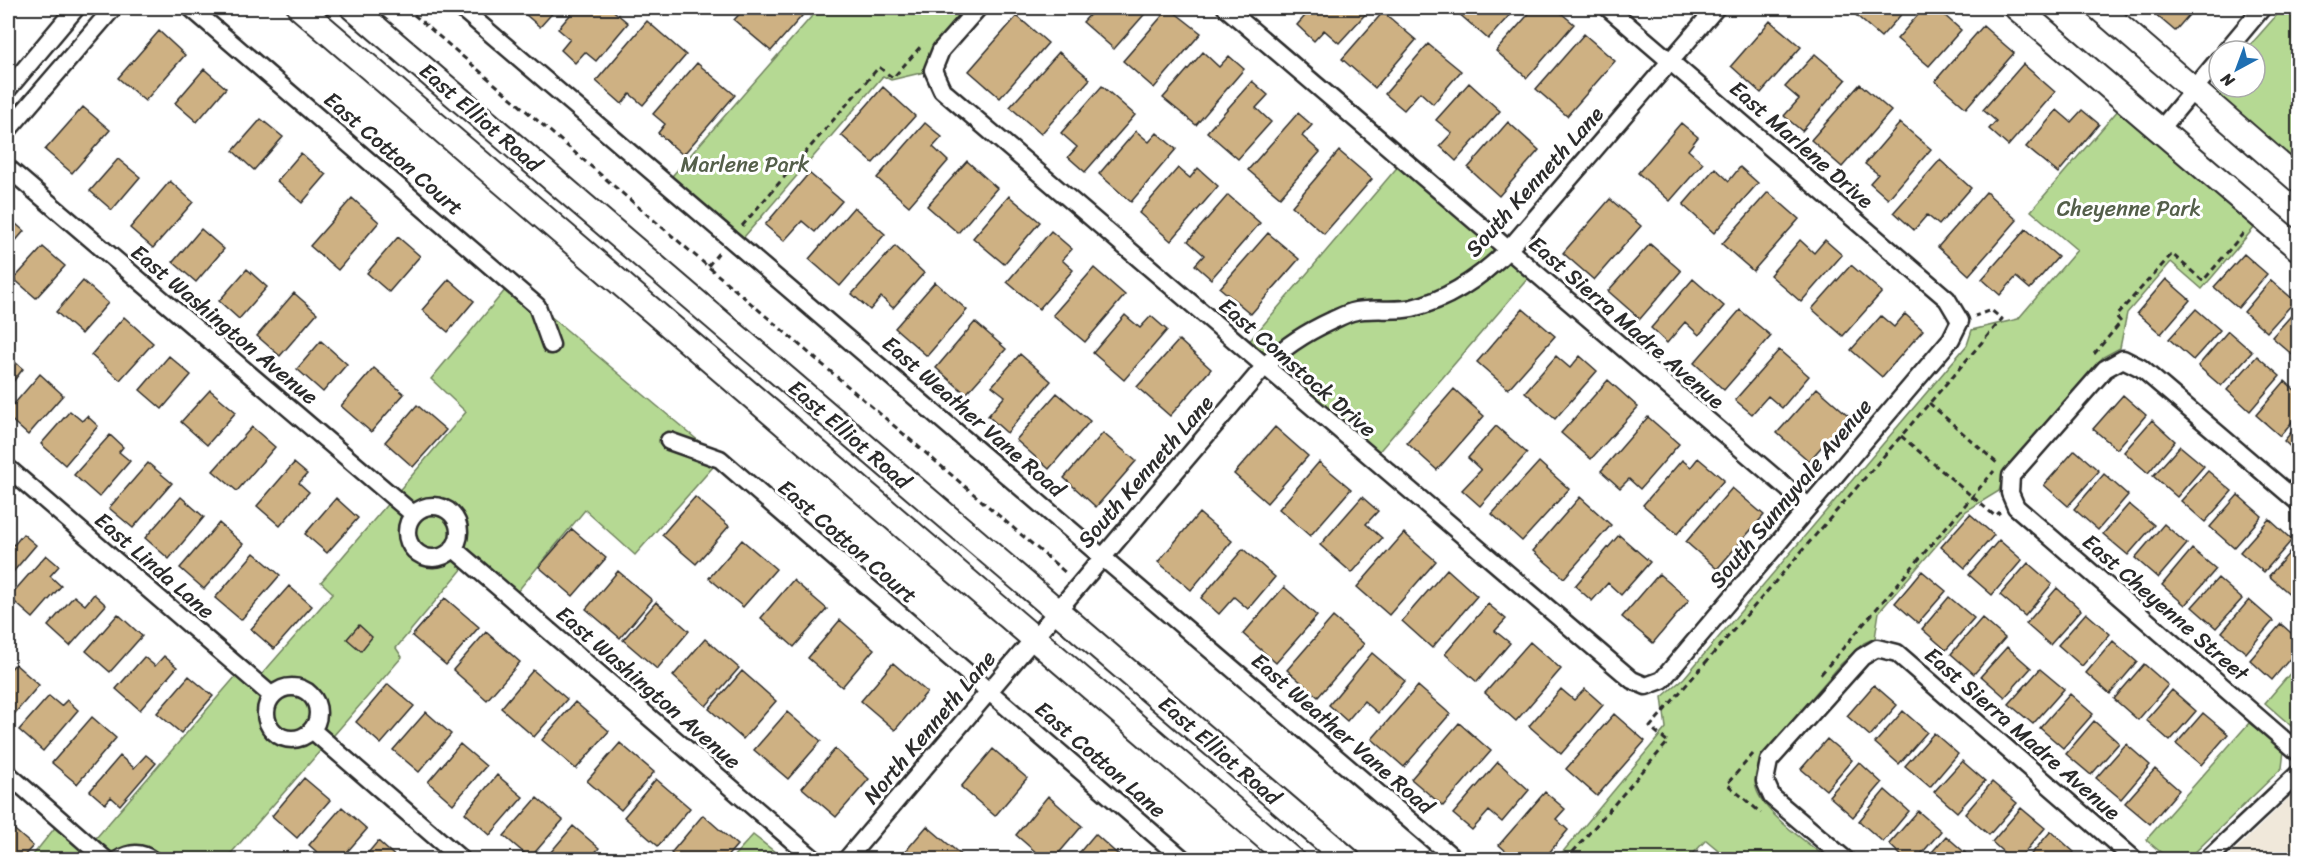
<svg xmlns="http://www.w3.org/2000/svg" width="2306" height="867" viewBox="0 0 2306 867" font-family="Sriracha,sans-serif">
<rect width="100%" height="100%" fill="#fff"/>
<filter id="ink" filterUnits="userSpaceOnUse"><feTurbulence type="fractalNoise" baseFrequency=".0167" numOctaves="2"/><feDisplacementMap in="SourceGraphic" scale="12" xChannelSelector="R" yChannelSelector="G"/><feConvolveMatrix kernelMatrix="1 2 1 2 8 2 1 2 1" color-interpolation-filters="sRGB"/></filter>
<g filter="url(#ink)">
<path fill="#f0e8da" d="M2298 789V859H2226L2237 848Z"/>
<path fill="#b5d993" stroke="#70825f" stroke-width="1.5" d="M819 8H978L933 70 891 80 883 76 738 244 666 183Z
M2283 8H2298V172L2218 99 2216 90 2219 82V87H2255V51H2245Z
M2119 109 2254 228 2202 289 2171 262 2127 313 2120 348 2103 357 2005 471 1999 491 1966 511 1879 612 1875 638 1864 643 1841 664 1762 756C1758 766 1753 777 1756 788 1763 813 1808 843 1828 859H1729L1706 840 1688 859 1556 860 1666 728 1662 697 1684 678 1967 345 1972 330 2018 319 2077 250 2031 211Z
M1400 164 1530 276 1376 455 1247 344Z
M511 283 720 459 635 555 585 510 512 598 469 561 396 648 402 657 226 859 29 860 61 820 90 845 242 669 256 681 333 593 321 582 466 412 431 379Z
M2298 664V732L2265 703Z
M2249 723 2284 750 2282 768 2188 859H2169L2146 840Z
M753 835 784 859H731Z"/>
<path fill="#ceb183" stroke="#2b2b2b" stroke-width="1.5" d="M518 8H557L540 27Z
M576 8H610L628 23 596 61 585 52 575 63 561 50 570 39 558 29Z
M745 8H809L771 51 734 20Z
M1096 8H1150L1114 49 1083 22Z
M1169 8 1201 33 1154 88 1123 61Z
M1312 8H1371L1339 43 1324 30 1314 41 1297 25Z
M1461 8H1516L1488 39 1457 12Z
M1534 8H1555L1574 24 1527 78 1496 51Z
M1852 8H1907L1881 37 1850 10Z
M1924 8H1949L1943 14 1961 30 1929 66 1897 39Z
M2148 8H2195L2175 31Z
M1383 12 1416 40 1375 88 1342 59Z
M1017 16 1048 43 1000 98 969 71Z
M647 21 686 55 643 105 630 94 622 104 596 81Z
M1770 21 1801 47 1761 93 1731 66Z
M1983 26 2014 53 1966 108 1935 81Z
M159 31 185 55 145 101 118 78Z
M1584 34 1615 61 1567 116 1536 89Z
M1428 44 1461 71 1433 104 1420 92 1404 110 1385 94Z
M1059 52 1090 79 1041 134 1010 107Z
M1203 52 1219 67 1229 56 1244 69 1196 125 1163 98Z
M1815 54 1846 80 1802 131 1784 116 1799 99 1785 87Z
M697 63 735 95 683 155 658 133 665 124 653 114Z
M2023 64 2055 92 2008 146 1989 129 1996 121 1983 110Z
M204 69 226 88 197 122 175 103Z
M1252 81 1268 95 1256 108 1271 122 1238 159 1207 132Z
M1469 83 1500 111 1456 161 1440 146 1452 133 1436 120Z
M1860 84 1891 111 1842 167 1811 140Z
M1102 86 1135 115 1085 172 1068 157 1077 147 1061 133Z
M883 87 915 116 873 163 841 135Z
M83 107 110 130 72 173 45 150Z
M2057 110 2071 122 2082 110 2099 124 2058 173 2026 147Z
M1298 113 1312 125 1302 136 1320 152 1280 197 1248 170Z
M261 119 283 137 254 170 233 151Z
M1508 122 1539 150 1499 196 1468 168Z
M925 123 942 137 933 147 948 161 909 206 877 178Z
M1681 123 1698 137 1688 150 1703 163 1670 201 1638 173Z
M1900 123 1931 149 1888 199 1870 183 1878 174 1865 164Z
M1136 131 1149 142 1157 133 1176 149 1131 202 1099 174Z
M1339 151 1372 179 1324 234 1292 206Z
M301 153 326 175 302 203 277 181Z
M118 159 140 177 112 210 90 191Z
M1940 160 1971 188 1939 225 1927 215 1914 230 1894 212Z
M967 161 997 188 958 233 927 206Z
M1740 167 1758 183 1714 233 1683 205 1715 168 1729 181Z
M1178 168 1190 178 1198 168 1218 186 1171 241 1139 213Z
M809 173 842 201 815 232 802 221 784 241 765 225Z
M170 181 193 202 153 248 130 228Z
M1768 192 1799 219 1753 271 1722 244Z
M1986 192 2017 220 1969 275 1938 247Z
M1228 195 1260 223 1211 279 1195 265 1204 255 1188 241Z
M1009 196 1040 222 1004 264 973 238Z
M352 198 379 222 338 270 310 246Z
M1610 199 1641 226 1594 280 1563 253Z
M854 207 885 234 840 286 809 259Z
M8 217 24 231 8 250Z
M201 229 224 249 196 282 173 262Z
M2026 229 2058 257 2030 289 2016 277 2000 295 1982 279Z
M1051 231 1072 249 1062 260 1073 270 1039 309 1007 282Z
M1268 233 1299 259 1251 314 1220 288Z
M398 237 420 256 389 292 367 273Z
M1800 240 1814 253 1825 240 1842 255 1801 302 1770 275Z
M1650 244 1681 271 1640 319 1608 291Z
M895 246 924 273 893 308 881 297 870 310 852 294Z
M43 247 65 266 36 298 14 279Z
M2244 254 2267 274 2238 308 2214 287Z
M1851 265 1882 292 1843 336 1812 309Z
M1094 268 1125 295 1085 342 1053 315Z
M247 269 267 287 239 319 219 301Z
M449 279 474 301 448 332 422 310Z
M1693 279 1724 306 1699 335 1685 322 1667 343 1651 328Z
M2166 279 2190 300 2161 334 2137 313Z
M2271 280 2295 301 2267 332 2244 312Z
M83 281 108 303 81 334 56 312Z
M935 282 967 310 927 356 895 328Z
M294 293 317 313 280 356 257 336Z
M2298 308V356L2296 358 2272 337Z
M1523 309 1555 336 1508 389 1477 362Z
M2196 309 2220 330 2193 360 2169 339Z
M1740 310 1771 336 1724 390 1694 363Z
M1905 314 1923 330 1882 377 1851 350 1881 316 1894 327Z
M1125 315 1140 328 1151 316 1167 330 1124 380 1093 353Z
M124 317 153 343 120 380 91 355Z
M975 322 1006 349 966 394 936 368Z
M2228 331 2252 352 2221 386 2198 366Z
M1179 340 1211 369 1170 416 1137 387Z
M321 341 347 364 323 392 297 369Z
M1779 350 1809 376 1782 408 1768 396 1752 414 1735 400Z
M1020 354 1051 381 1007 433 988 416 1005 396 992 386Z
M8 356 23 369 8 388Z
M169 356 191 375 162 409 140 390Z
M1556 356 1570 368 1580 356 1597 371 1555 419 1525 392Z
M2257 356 2280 376 2250 411 2227 390Z
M374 368 404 394 371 432 341 406Z
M40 374 63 395 28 435 8 417V411Z
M1608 380 1638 407 1591 459 1561 433Z
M2285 381 2298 393V415L2280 436 2256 415Z
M1817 388 1849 416 1809 461 1777 433Z
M1454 389 1484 416 1437 470 1407 443Z
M210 390 236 412 207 445 181 422Z
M1057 393 1090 421 1049 469 1016 440Z
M2123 395 2146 415 2117 449 2093 429Z
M417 405 446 430 413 467 385 442Z
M70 411 82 421 87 416 98 426 65 465 41 444Z
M1648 417 1679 444 1640 489 1629 479 1620 488 1601 471Z
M2152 420 2175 441 2148 473 2124 452Z
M2298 424V454L2284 441Z
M1496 426 1527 453 1480 506 1462 490 1481 470 1468 458Z
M252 427 275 447 237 491 213 471Z
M1275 427 1308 456 1267 503 1234 474Z
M1103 433 1136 461 1096 507 1064 478Z
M110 435 123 447 119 452 130 461 99 497 74 475Z
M2180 446 2204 466 2177 497 2153 476Z
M2075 450 2099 471 2068 506 2044 485Z
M1698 458 1724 480 1677 534 1643 505 1682 460 1691 467Z
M1319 462 1351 489 1310 536 1279 509Z
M1539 462 1569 489 1522 541 1492 514Z
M148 463 172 483 133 528 109 508Z
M294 463 307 474 299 483 309 492 280 526 257 506Z
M2208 471 2232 491 2205 522 2181 501Z
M2104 474 2128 495 2098 530 2074 509Z
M1732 488 1764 515 1717 569 1686 542Z
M2238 495 2262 516 2234 548 2210 527Z
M181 497 204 517 169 559 145 538Z
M695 497 729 526 696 564 662 535Z
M1362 497 1378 511 1366 524 1382 538 1352 573 1320 545Z
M1580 497 1611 525 1564 578 1533 551Z
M336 498 358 518 327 553 305 534Z
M2129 504 2154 525 2128 555 2103 534Z
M1199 513 1232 541 1191 590 1158 562Z
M1970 514 1994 535 1965 568 1941 547Z
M2269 519 2292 540 2264 572 2240 552Z
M219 523 243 544 204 589 180 568Z
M2164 524 2187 544 2158 578 2135 558Z
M572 529 606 558 573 596 539 567Z
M1404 533 1436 561 1389 615 1357 587Z
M23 534 36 545 8 578V540L14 545Z
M1619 535 1650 562 1621 595 1608 583 1592 601 1575 586Z
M742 540 776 569 743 607 709 578Z
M1999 540 2022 560 1992 595 1969 575Z
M2297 544 2298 591 2293 597 2269 576Z
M1243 549 1275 577 1248 609 1234 597 1219 614 1201 598Z
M2192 549 2216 569 2185 605 2162 585Z
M254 553 280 575 241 620 215 598Z
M46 555 59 566 50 576 61 586 33 618 9 597Z
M2028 563 2052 584 2025 616 2000 595Z
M1447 569 1477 596 1432 648 1402 621Z
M618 571 652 600 620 638 586 609Z
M1922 571 1946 591 1918 623 1895 603Z
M1659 574 1689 600 1653 643 1622 617Z
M2218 578 2242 599 2216 628 2192 607Z
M793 580 827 609 794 647 761 618Z
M289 586 312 606 274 649 251 629Z
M1284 587 1317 616 1276 663 1243 634Z
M2057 588 2081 610 2050 645 2026 624Z
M94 594 106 605 70 646 48 626 74 596 85 605Z
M1949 597 1974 618 1946 650 1922 629Z
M445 598 479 627 446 665 412 636Z
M2249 600 2273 621 2246 653 2222 632Z
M656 602 689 631 657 669 623 640Z
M1488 604 1506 619 1495 631 1510 643 1477 682 1445 654Z
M2086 613 2110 634 2082 666 2058 645Z
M118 614 142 636 110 672 86 651Z
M1333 617 1364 644 1318 697 1287 670Z
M1982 618 2005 638 1974 674 1951 654Z
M840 620 874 649 842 687 808 658Z
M2281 624 2298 639V649L2272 680 2250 660Z
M359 625 372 637 361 651 347 639Z
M486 632 520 662 487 700 453 670Z
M705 639 739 668 706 706 673 676Z
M2113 641 2137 662 2110 694 2086 673Z
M1530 642 1561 669 1516 721 1485 693Z
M2007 647 2031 668 2005 697 1981 676Z
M1372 653 1405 681 1378 713 1364 701 1347 721 1329 705Z
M164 656 177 667 140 710 116 689 144 657 155 666Z
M893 663 927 692 895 730 861 701Z
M15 664 39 685 10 719 8 717V672Z
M2144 664 2168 685 2138 720 2114 699Z
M2040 669 2064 689 2033 724 2009 704Z
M533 670 567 699 534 737 501 708Z
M742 671 776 701 743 739 709 709Z
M189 676 213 696 181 733 157 713Z
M388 684 414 706 381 744 356 722Z
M1874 685 1897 705 1870 736 1847 716Z
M1418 686 1450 714 1404 767 1372 739Z
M1561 689 1574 700 1585 689 1603 705 1561 754 1529 726Z
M2172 690 2196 711 2170 741 2146 720Z
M2070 694 2093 714 2063 748 2040 728Z
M49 696 61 706 67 700 78 710 43 751 19 730Z
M575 702 609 731 576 769 542 740Z
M1903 711 1927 732 1899 764 1875 743Z
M426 712 451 734 419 772 393 750Z
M787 712 821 741 788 779 754 750Z
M2203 713 2228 734 2201 765 2176 744Z
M1614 714 1645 741 1597 796 1566 769Z
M92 717 116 738 77 784 52 763Z
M2094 721 2119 743 2091 775 2066 754Z
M1459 723 1491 751 1443 806 1411 779Z
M1934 733 1958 754 1930 787 1905 766Z
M1827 739 1852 760 1826 790 1801 769Z
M620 743 654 772 621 810 587 781Z
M460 744 486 766 453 804 428 782Z
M2126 744 2150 765 2121 799 2096 778Z
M835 749 869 779 836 817 802 788Z
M993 749 1027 778 995 816 961 787Z
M146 755 156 763 120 805 111 797 105 804 90 791 120 756 134 768Z
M1962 761 1985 781 1957 812 1934 792Z
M1498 762 1529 790 1502 822 1489 811 1472 830 1453 814Z
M1859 762 1882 783 1853 817 1829 796Z
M2155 769 2179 790 2150 824 2125 803Z
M497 775 523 797 490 835 465 813Z
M304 778 330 800 297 838 272 816Z
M656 779 690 808 658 846 624 817Z
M1992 782 2017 803 1989 835 1965 814Z
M1885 790 1909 811 1883 842 1859 821Z
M1545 792 1565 809 1556 819 1568 830 1543 860H1516L1499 845Z
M1048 796 1082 826 1053 860H1045L1016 835Z
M537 798 563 820 530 858 504 836Z
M342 807 367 829 340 860H326L309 845Z
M2021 808 2045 828 2018 860H2012L1992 842Z
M1918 811 1941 831 1916 860H1906L1889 844Z
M703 815 737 845 724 860H678L671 853Z
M9 825 33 846 20 860H8Z
M573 826 599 848 589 860H544Z
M927 826 961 855 957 860H898Z
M2051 831 2074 852 2068 860H2026Z
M1095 834 1124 860H1073Z
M1946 836 1970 857 1967 860H1925Z
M378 841 399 860H362Z"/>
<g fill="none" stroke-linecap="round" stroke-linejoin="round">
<g stroke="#2b2b2b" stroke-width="21">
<path id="street" d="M191 8 537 306 551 345
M461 8 1456 860
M978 8 941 50 933 70 942 90 1632 680 1646 686 1662 680 1951 339 1960 321 1947 299 1608 8
M1226 8 1808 506
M2226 51 2262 8
M8 89 76 8
M8 130 113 8
M2160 130 2219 59
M8 168 413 514
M669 441 720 459 1184 860
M8 468 272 696
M2298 502 2141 368 2123 359 2105 369 2011 476 2010 493 2016 507 2298 752
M407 532a26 26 0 1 1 52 0a26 26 0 1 1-52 0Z
M453 548 815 860
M266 713a26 26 0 1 1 52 0a26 26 0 1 1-52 0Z
M312 730 462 860
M8 774 106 860
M118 860C129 853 140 851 152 860
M846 860C985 695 1124 530 1264 367 1284 346 1305 333 1331 321 1338 318 1345 314 1352 312 1371 307 1393 312 1412 308 1450 299 1481 277 1509 249L1716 8
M1846 860 1772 797 1765 781 1769 761 1862 657 1877 648 1897 653 2135 860
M2207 860 2298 774"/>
</g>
<g stroke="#2b2b2b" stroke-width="28">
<path id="secondary" d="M300 8 1292 860
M353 8 1348 860
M2017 8 2298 248
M2099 8 2298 180"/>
</g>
<path stroke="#2b2b2b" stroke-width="3" stroke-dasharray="6 4.5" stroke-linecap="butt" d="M406 8 1066 573
M742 226 879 67 893 78 921 46 923 48
M708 266 720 251
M2094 354 2121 322 2116 316 2172 254 2203 281 2246 230
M1929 403 1999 465
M1901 436 1995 516 2000 512
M1821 674 1994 471
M1753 754 1727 784 1761 813
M1566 860 1668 742 1650 727 2002 319 1991 310 1975 316"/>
<use href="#street" stroke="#fff" stroke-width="16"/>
<use href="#secondary" stroke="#fff" stroke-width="24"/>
</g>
</g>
<g text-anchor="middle" stroke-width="6" stroke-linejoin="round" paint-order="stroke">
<g font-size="22" fill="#2b2b2b" stroke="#fff">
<text transform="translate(481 117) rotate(41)" y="8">East Elliot Road</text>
<text transform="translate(1802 144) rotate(41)" y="8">East Marlene Drive</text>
<text transform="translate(394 153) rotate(41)" y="8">East Cotton Court</text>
<text transform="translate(1534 181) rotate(-48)" y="8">South Kenneth Lane</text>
<text transform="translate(1627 322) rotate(41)" y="8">East Sierra Madre Avenue</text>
<text transform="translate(225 324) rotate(40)" y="8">East Washington Avenue</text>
<text transform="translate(1298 367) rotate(41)" y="8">East Comstock Drive</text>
<text transform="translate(974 416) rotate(41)" y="8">East Weather Vane Road</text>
<text transform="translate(850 434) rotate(41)" y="8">East Elliot Road</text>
<text transform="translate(1145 471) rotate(-49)" y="8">South Kenneth Lane</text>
<text transform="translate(1790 493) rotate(-50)" y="8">South Sunnyvale Avenue</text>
<text transform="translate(848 541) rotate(41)" y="8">East Cotton Court</text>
<text transform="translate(155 565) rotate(41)" y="8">East Linda Lane</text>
<text transform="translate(2166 607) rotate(41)" y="8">East Cheyenne Street</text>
<text transform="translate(649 687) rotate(41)" y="8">East Washington Avenue</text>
<text transform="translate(929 727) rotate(-50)" y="8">North Kenneth Lane</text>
<text transform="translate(1343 733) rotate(41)" y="8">East Weather Vane Road</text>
<text transform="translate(2023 733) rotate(41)" y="8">East Sierra Madre Avenue</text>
<text transform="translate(1220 750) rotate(41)" y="8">East Elliot Road</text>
<text transform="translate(1101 759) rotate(41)" y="8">East Cotton Lane</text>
</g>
<g font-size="22" fill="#545f4a" stroke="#fff">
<text x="745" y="172">Marlene Park</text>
<text x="2129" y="216">Cheyenne Park</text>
</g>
</g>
<rect width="2306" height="867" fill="none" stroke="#fff" stroke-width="30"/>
<rect x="15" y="15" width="2276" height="837" fill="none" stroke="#2b2b2b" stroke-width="2" filter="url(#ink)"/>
<g transform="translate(2237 69) rotate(221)"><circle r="28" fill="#ffffff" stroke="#aaaaaa" stroke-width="1.5"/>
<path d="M0-4.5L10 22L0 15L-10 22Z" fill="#1f6fb2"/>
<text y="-9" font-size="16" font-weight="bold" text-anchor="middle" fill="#2b2b2b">N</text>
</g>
</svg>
